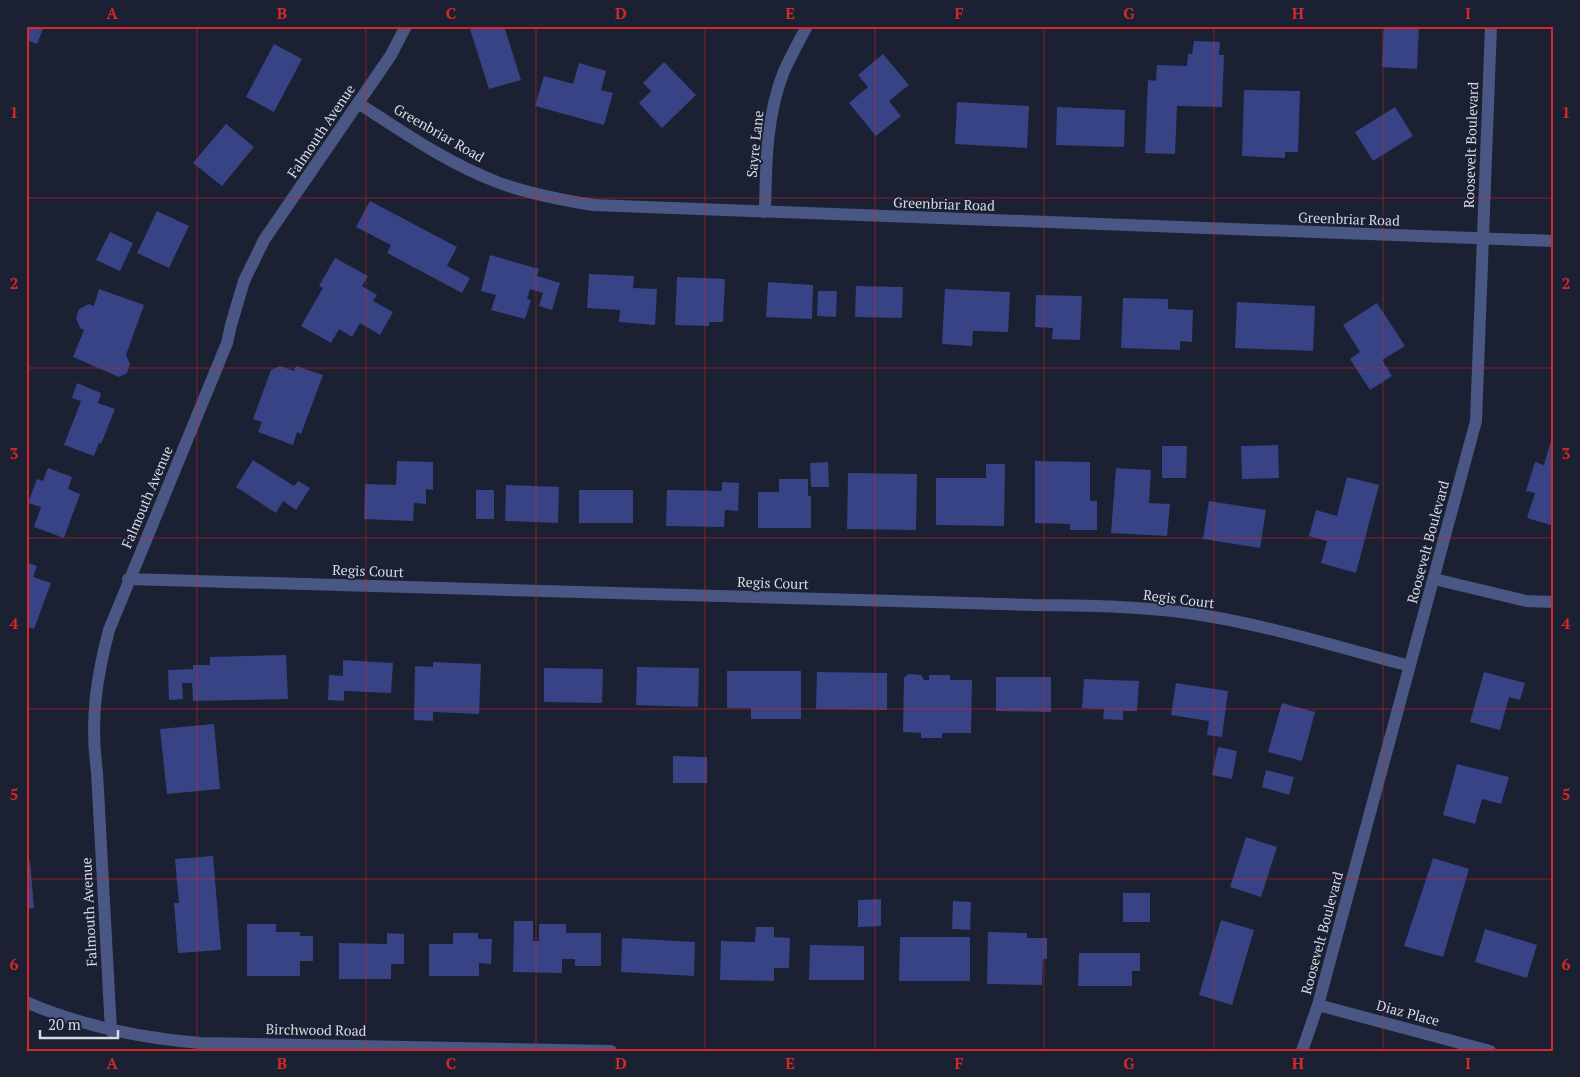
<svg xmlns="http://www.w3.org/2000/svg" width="1580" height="1077" viewBox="0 0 1580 1077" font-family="'PT Serif',serif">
<rect width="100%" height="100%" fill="#1b2032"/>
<path fill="#374384" d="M26 26H44L37 44 26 40Z
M469 26H504L521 80 489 89Z
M1384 26H1419L1417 69 1382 67Z
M1194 41 1220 42 1219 55H1224L1222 107 1177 106 1175 154 1145 153 1148 80 1156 81 1157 65 1187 66 1188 54H1192Z
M274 44 302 59 274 112 246 97Z
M883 54 909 85 889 101 901 116 876 136 849 103 868 87 858 75Z
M664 62 696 95 662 128 639 103 651 91 643 83Z
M579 63 606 71 601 90 613 93 604 125 535 106 544 76 573 84Z
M1244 90 1300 91 1298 152H1285V158L1242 156Z
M957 102 1029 106 1027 148 955 144Z
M1057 107 1125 110 1124 147 1056 145Z
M1395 107 1413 136 1373 161 1355 132Z
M226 124 254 147 222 186 193 163Z
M370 201 457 247 447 266 470 278 462 293 387 253 391 245 356 227Z
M157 211 189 226 169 268 137 253Z
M110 232 133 243 120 271 96 260Z
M490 255 539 269 537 276 560 283 552 310 539 306 543 293 530 289 527 299 531 300 525 319 491 310 496 295 481 291Z
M335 258 368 276 362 286 377 295 373 301 393 312 380 335 360 323 352 337 339 329 331 343 301 326 323 288 319 286Z
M589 274 634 276 633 288 657 289 655 325 619 322 620 310 587 308Z
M677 277 725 279 723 322H709V326L675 325Z
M768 282 813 285 812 319 766 317Z
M856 286 903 287 902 318 855 317Z
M99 289 144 305 126 355 130 364 127 373 119 377 73 357 84 330 80 328 76 318 79 309 89 304 94 306Z
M945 289 1010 292 1008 332 973 331 972 346 942 344Z
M818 291H837L836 317 817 316Z
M1036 295 1082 296 1080 340 1052 339 1053 328 1035 327Z
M1123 298 1168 299V309L1193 310 1192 342 1180 341V350L1121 348Z
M1237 302 1315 306 1313 351 1235 348Z
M1377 303 1405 346 1382 360 1392 376 1370 390 1350 359 1360 352 1343 325Z
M280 366 294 371 296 366 323 375 301 434 297 432 293 445 258 432 262 422 253 419 271 370Z
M77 383 101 393 98 403 115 409 101 444 99 443 94 456 64 445 81 401 72 398Z
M1552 437H1554V526L1527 518 1535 493 1526 491 1535 462 1544 465Z
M1278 445 1279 478 1242 479 1241 446Z
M1162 446H1187L1186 478H1162Z
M253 460 294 486 298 481 310 488 296 510 283 501 276 513 236 487Z
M397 461 433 462V490L426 489V504L414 503 413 521 364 519 365 484 396 485Z
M1035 461 1090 462V501H1097V530H1070V524L1035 523Z
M828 462 829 487H811L810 463Z
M986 464H1005L1004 526 936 525V478H986Z
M48 468 72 477 68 489 80 494 64 538 34 527 41 507 28 503 37 479 43 481Z
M1116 468 1151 470 1149 503 1170 504 1167 536 1111 533Z
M848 473 917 474 916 530 847 529Z
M1347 477 1379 485 1356 573 1321 563 1327 541 1309 536 1316 510 1337 516Z
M779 479H808V496H811V528H758V492H779Z
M722 482 739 483 738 511 725 510 724 527 666 526 667 490 722 491Z
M506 485 559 487 558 523 505 521Z
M476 490H494V519H476Z
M579 490H633V523H579Z
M1209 501 1266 510 1260 548 1203 539Z
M26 562 37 566 33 577 51 583 34 629 26 626Z
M286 655 288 699 193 701 192 683H182L183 699 169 700 168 670 193 669V665H210V657Z
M343 660 393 663 391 693 344 691V701L328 700 329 675 343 676Z
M433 662 481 664 479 714 433 712V721L414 720 415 666 433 667Z
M637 667 699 668 698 707 636 705Z
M544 668 603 669 602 703 544 702Z
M727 671H801V719H751V708H727Z
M817 672 887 673V710L816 709Z
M1484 672 1525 683 1520 700 1509 697 1500 730 1470 722Z
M908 674 921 675 924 680H929V675H950V680H972L971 733H942V738H921V733L903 732 904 678Z
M996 677H1051V712L996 711Z
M1084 679 1139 681 1137 711H1123V720L1103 719 1104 709 1082 708Z
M1176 683 1228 691 1222 737 1207 735 1209 721 1171 715Z
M1282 703 1315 712 1302 761 1268 752Z
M214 724 220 789 167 794 160 729Z
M1218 747 1237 751 1232 779 1212 775Z
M673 756 707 757V783H673Z
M1457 764 1509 777 1501 804 1482 799 1475 824 1443 815Z
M1266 770 1294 777 1289 795 1262 787Z
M1246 837 1277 847 1261 897 1230 887Z
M213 856 221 950 178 953 174 903H179L175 859Z
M1433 858 1469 869 1443 957 1404 946Z
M26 861H30L34 908 26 909Z
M1123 893H1150V922H1123Z
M881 899V926L858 927V900Z
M953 901 971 902 970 930 952 929Z
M1221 920 1254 930 1232 1005 1199 995Z
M514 921H533V941H539V924H566V933H601V966H575V959H562V973L513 972Z
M247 924H276V932H300V936H313V961H300V976H247Z
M756 927H774V937L790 938 789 968H774V981L720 980 721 941 755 942Z
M1485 929 1537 945 1527 978 1475 962Z
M988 932 1027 933V938H1047V959H1043L1042 985 987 984Z
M387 933 404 934V964H391V979H339V943L387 944Z
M453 933H478V939H492L491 964 479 963V976H429V944H453Z
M900 937H970V981H899Z
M622 938 695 942 694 976 621 972Z
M810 945 864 946V980H809Z
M1079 953H1140V971H1132V986H1078Z"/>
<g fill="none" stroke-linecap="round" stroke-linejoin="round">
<path stroke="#4a5683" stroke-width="12" d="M358 103C403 132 447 163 497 182 528 194 561 200 593 205L1554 241
M765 212C766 164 766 116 784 71 791 56 799 41 807 26
M128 579 1033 605C1082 605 1132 606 1181 612 1258 622 1334 646 1410 666
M1434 579 1526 601 1554 602
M26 1002C81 1026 140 1038 200 1043L611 1051
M1318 1005 1490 1051
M111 1031 97 772C90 721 96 679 109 630L227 343 231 325 244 281 264 240 391 55 406 26
M1302 1051 1318 1005 1476 421 1491 26"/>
</g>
<path fill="none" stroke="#d62828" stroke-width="1" stroke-opacity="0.55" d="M197 26V1051M366 26V1051M536 26V1051M705 26V1051M875 26V1051M1044 26V1051M1214 26V1051M1383 26V1051M26 198H1554M26 368H1554M26 538H1554M26 709H1554M26 879H1554"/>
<g text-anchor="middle" stroke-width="4" stroke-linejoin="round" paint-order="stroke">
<g font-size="14" fill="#d6d9e6" stroke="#1b2032">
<text transform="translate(321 131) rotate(-56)" y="5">Falmouth Avenue</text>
<text transform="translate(439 133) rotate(30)" y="5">Greenbriar Road</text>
<text transform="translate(755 144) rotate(-84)" y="5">Sayre Lane</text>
<text transform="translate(1471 145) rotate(-88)" y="5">Roosevelt Boulevard</text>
<text transform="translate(944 204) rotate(2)" y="5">Greenbriar Road</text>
<text transform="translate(1349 219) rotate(2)" y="5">Greenbriar Road</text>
<text transform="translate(147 497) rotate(-67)" y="5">Falmouth Avenue</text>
<text transform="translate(1428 542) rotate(-75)" y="5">Roosevelt Boulevard</text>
<text transform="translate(368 571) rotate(2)" y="5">Regis Court</text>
<text transform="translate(773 583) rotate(2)" y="5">Regis Court</text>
<text transform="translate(1179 599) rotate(7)" y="5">Regis Court</text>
<text transform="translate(89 912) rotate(-93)" y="5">Falmouth Avenue</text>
<text transform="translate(1322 933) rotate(-75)" y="5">Roosevelt Boulevard</text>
<text transform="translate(1408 1013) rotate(15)" y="5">Diaz Place</text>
<text transform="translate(316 1030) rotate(1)" y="5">Birchwood Road</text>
</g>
</g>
<rect width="1580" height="1077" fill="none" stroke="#1b2032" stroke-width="55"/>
<path d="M40 1030v8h78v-8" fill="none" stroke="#d6d9e6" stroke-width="2.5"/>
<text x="48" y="1030" font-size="15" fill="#d6d9e6" stroke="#1b2032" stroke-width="4" paint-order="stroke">20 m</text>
<rect x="28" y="28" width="1524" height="1022" fill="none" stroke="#d62828" stroke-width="2"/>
<g font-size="16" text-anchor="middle" font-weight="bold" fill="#d62828">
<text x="112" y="19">A</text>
<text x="282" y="19">B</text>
<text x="451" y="19">C</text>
<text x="621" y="19">D</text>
<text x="790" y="19">E</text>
<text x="959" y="19">F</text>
<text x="1129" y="19">G</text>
<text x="1298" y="19">H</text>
<text x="1468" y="19">I</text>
<text x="14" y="118">1</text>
<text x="1566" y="118">1</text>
<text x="14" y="289">2</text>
<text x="1566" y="289">2</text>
<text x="14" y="459">3</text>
<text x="1566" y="459">3</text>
<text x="14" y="629">4</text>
<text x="1566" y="629">4</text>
<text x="14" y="800">5</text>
<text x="1566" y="800">5</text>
<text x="14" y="970">6</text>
<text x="1566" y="970">6</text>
<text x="112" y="1069">A</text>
<text x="282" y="1069">B</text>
<text x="451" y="1069">C</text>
<text x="621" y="1069">D</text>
<text x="790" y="1069">E</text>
<text x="959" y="1069">F</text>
<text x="1129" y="1069">G</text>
<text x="1298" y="1069">H</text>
<text x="1468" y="1069">I</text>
</g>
</svg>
